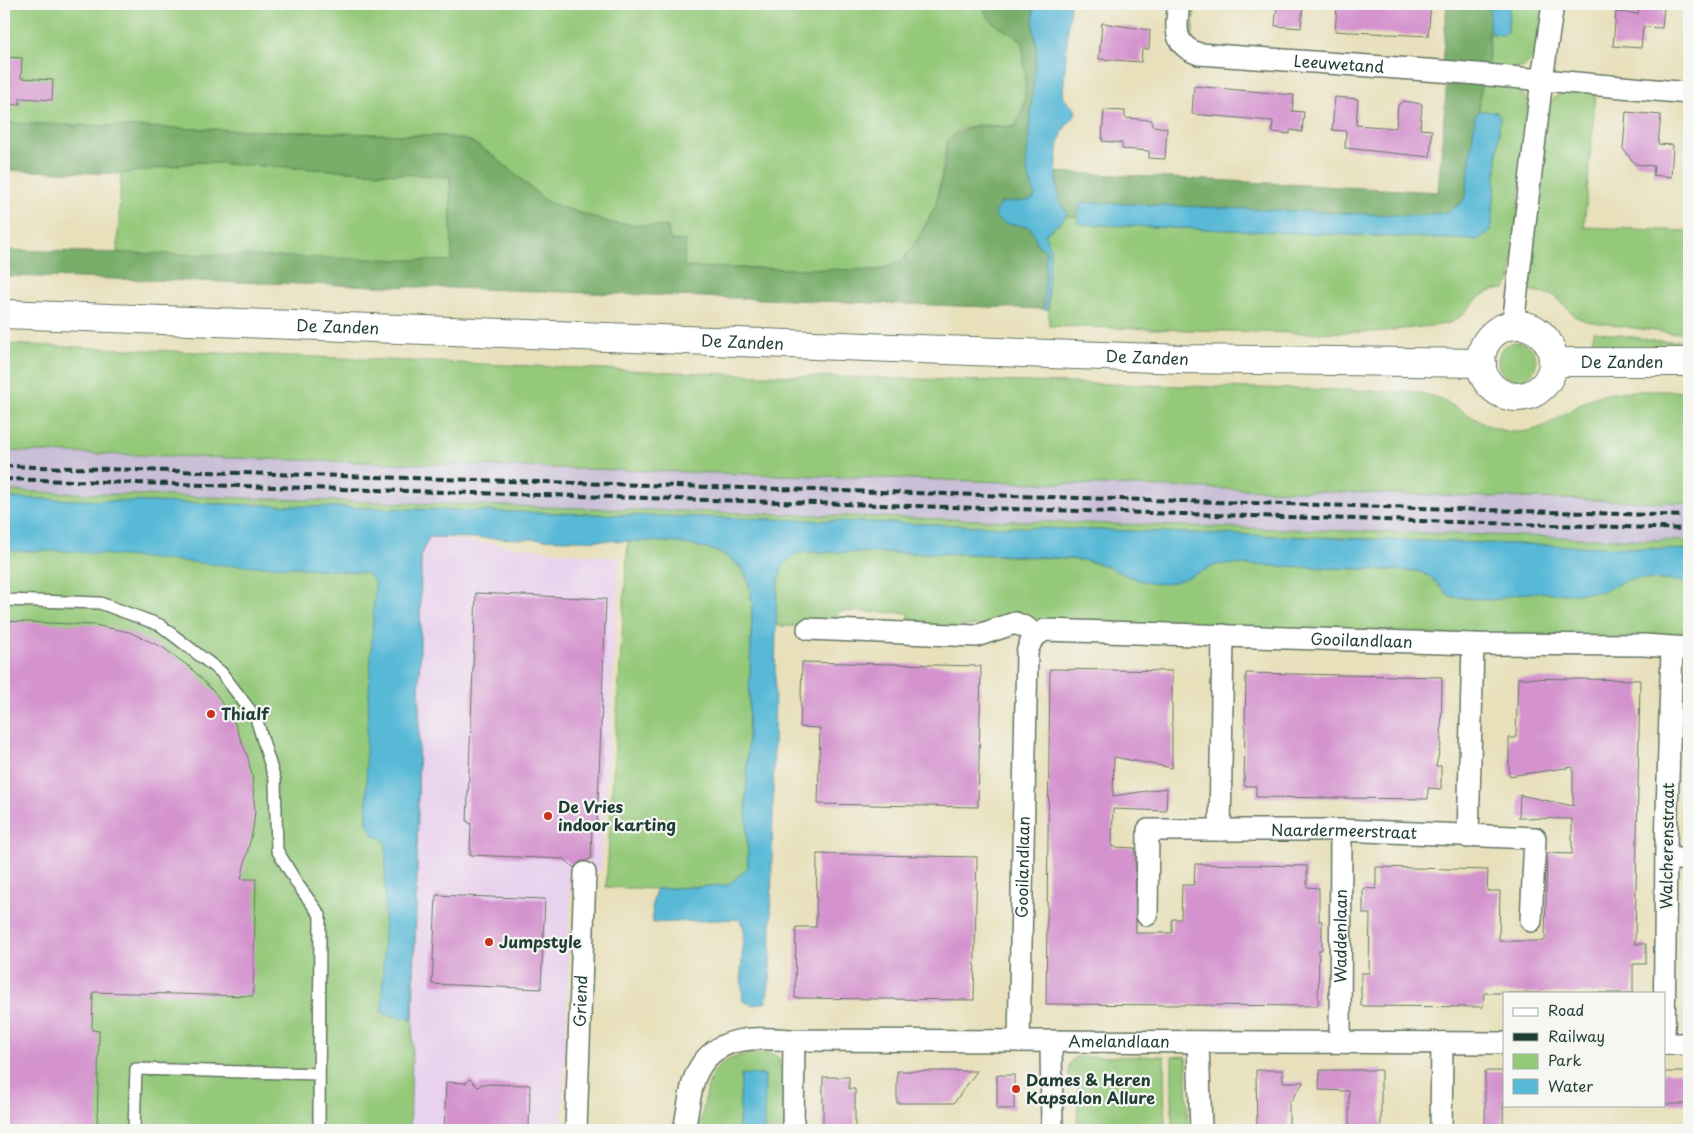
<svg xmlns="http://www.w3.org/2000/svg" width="1693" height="1134" viewBox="0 0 1693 1134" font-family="'Playpen Sans',sans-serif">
<rect width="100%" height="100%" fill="#f6f6f2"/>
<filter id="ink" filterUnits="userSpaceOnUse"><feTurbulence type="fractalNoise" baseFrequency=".02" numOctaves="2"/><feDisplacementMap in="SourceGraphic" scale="10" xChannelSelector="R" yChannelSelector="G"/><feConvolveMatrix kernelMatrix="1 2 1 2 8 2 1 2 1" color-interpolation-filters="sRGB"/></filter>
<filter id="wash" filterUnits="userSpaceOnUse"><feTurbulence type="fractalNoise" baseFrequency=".0096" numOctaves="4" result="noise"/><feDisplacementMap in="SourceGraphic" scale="20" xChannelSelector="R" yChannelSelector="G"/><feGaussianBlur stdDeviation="1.12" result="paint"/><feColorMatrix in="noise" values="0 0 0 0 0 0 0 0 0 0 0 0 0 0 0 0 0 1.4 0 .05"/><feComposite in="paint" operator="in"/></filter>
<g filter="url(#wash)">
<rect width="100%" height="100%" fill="#e8e0bb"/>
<path fill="#e9d2ed" d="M429 537 620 558 601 872 585 869 571 881 562 1130H410L417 874 421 554Z"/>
<path fill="#c9bfd7" d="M4 451 1689 503V541L4 491Z"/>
<path fill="#95c97a" stroke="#5a8357" d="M4 4H1033L1029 127 978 125 960 129 947 141 936 205 918 239 902 261 878 270 683 267 670 240 668 227 611 223 547 202 494 156 470 141 444 136 4 123Z
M1186 4H1195L1192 42 1188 36Z
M1510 4H1544L1537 53 1523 68H1488L1490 32 1493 34 1507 32Z
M1481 82C1504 85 1525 82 1529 110L1510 282 1505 289C1470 291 1474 314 1447 324L1375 332 1296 333 1049 326 1047 242 1045 234 1061 222 1066 216H1079L1080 224 1476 240 1492 226 1500 118 1497 112 1479 111Z
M1596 90 1584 227 1689 231V332L1669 333 1586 321 1576 317 1555 296 1529 290 1527 274 1548 104C1561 88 1577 91 1596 90Z
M197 162 450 177 452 262 117 254 121 174Z
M1593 331 1659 341 1689 340V352L1593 353Z
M1498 361a19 19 0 1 1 38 0a19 19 0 1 1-38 0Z
M4 344 723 374 1414 392C1455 397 1477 430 1515 432 1549 433 1568 406 1598 396 1626 388 1660 392 1689 391V503L4 451Z
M4 491 1689 541V550L804 520 4 498Z
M4 531 429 537 421 554 417 874 410 1130H4Z
M628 541C664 542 732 539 747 580 751 588 751 599 752 607L746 801 748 868 728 885 656 889 606 887Z
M805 552 971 554 1083 560 1101 564 1145 581 1220 564 1417 571C1439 578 1438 590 1453 597L1494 600 1518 594 1537 592 1567 594 1603 591 1626 580 1637 578 1689 582V640L991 625 909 629V613L838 611 836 627 776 626C778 600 771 557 805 552Z
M771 1053 779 1058 780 1068H786L785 1130H764L765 1075H741L739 1130H699C711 1074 706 1054 771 1053Z
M1164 1056 1165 1130H1077L1078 1079H1069C1069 1069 1067 1061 1077 1057Z
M1185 1056 1187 1062 1188 1130H1172V1057Z"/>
<path fill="#78ad6a" stroke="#4c754f" d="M983 4H1033L1034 31 1037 47 1034 94 1029 127 1035 195 1034 198 1028 201 1000 203 1031 228 1038 245 1046 250 1044 309 452 288 4 276V250L452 261 450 177 197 162 121 174 4 170V123L444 136 470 141 494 156 547 202 611 223 668 227 670 240 686 241 684 267 878 270 902 261 918 239 936 205 945 163 947 141C971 120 984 127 1014 127 1031 104 1024 69 1022 42 1008 29 985 25 983 4Z
M1447 4H1490L1488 68 1442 65Z
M1447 79 1481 82 1479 111 1475 117 1466 196 1461 203 1448 212 1415 216 1081 202 1079 216H1066L1067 213 1059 202 1057 172 1438 192Z"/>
<path fill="#58b9d7" stroke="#3c7b86" d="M1033 4H1070L1063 94 1065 100 1076 110C1073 123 1069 120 1064 129 1056 141 1054 187 1059 200 1060 205 1065 208 1067 213L1061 222 1045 234 1050 248 1047 310 1044 309 1046 250 1038 245 1031 228C1019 223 1002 228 995 215L1000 203 1028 201 1034 198 1035 195 1026 167 1037 47 1034 31Z
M1490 4H1510L1507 32 1502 35 1493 34 1489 29Z
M1479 111 1497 112 1500 117 1492 226 1487 235 1476 240 1080 224 1078 223 1080 202 1415 216 1448 212 1461 203 1466 196 1475 117Z
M4 498 804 520 1689 550V582L1637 578 1626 580 1603 591 1567 594 1537 592 1518 594 1494 600 1453 597C1438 590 1439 578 1417 571L1220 564C1200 570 1182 584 1159 584 1132 583 1110 563 1083 560 991 552 897 553 805 552 771 557 778 600 776 626L770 978 766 1002 753 1005 743 1001 741 973 744 928 739 919 653 923 652 904 656 889 728 885 748 868 746 801 752 607C751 599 751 588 748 580 736 549 699 547 672 542L429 537 421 554 417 874 412 1020 382 1013 386 844 381 838 374 836 367 823 366 746 375 584 371 577 365 573 294 567 224 565 68 551H4Z
M741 1074 765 1075 764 1130H739Z"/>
<g id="blocks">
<path fill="#d493ce" d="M1277 4H1303L1301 28 1275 26Z
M1337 4H1431L1428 36 1335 31Z
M1639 4 1664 6 1662 28 1643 27 1641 48 1613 46 1616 12 1638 14Z
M1102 23 1150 30 1149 49H1142L1141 62 1099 59Z
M4 57 22 58 21 78 53 80 52 100 20 98V105L4 104Z
M1194 86 1294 95 1292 111 1304 112 1302 132 1290 130V134L1272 132 1273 121 1192 114Z
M1335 97 1358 99 1356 125 1396 128 1398 105 1404 101 1422 104 1420 129 1432 130 1430 157 1345 148 1346 131 1332 130Z
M1104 110 1125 111V118L1152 120V126L1167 128 1165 159 1149 158V151L1122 149V143L1102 141Z
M1626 112 1661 115 1658 144 1673 145 1671 177 1653 175 1654 166 1635 164 1623 149Z
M476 593 606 599 597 827H592L591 859 580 862 574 868 565 859 470 855 471 823 467 822Z
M4 621 94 625 129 632 162 647 191 668 216 694 235 724 248 758 252 775 255 811 253 829 241 879H256L253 996 93 992 92 1030 99 1031 97 1130H4Z
M802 662 981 666 978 807 818 804 820 728 800 727Z
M1050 669 1172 671V768L1114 757 1113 796 1167 788 1166 811 1113 809 1112 847 1135 848 1136 933H1172V919H1181L1182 885H1194L1195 864 1307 866V887L1319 888V921H1322V950H1319L1318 1006 1046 1004Z
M1246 673 1442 677 1441 744 1436 766H1441V789L1428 788V799L1256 797V786H1244Z
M1518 678 1640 680 1635 944H1646V964H1633V993H1484L1483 1007 1361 1006V973H1369L1370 914H1363V888L1376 889V867L1488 870 1487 891H1500L1499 941H1545L1547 853 1572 854V819L1519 818 1520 795 1573 806V767L1509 776V738H1516Z
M817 854 977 857 974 1000 795 998 796 927H816Z
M436 895 545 899 541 989 432 984Z
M1256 1070H1283V1082H1304L1289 1103V1130H1257Z
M1320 1070H1381V1130H1349V1091L1319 1090Z
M897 1071H977L954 1103H897Z
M1485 1071H1504L1503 1129 1485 1130Z
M1664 1072H1689V1098H1686V1104H1664Z
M997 1075H1014V1109H997Z
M823 1077H849V1089H855V1130H823Z
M470 1079 478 1087 482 1084 530 1085 529 1130H444L446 1082 466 1083Z"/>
</g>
</g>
<g filter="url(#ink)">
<use href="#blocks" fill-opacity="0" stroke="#657663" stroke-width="1"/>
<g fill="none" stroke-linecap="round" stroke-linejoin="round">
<g stroke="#657663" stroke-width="14">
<path id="lane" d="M4 600 100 603 160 625 221 672 256 718 275 780 277 850 298 885 320 915 319 1130
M134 1130 136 1069 319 1074"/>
</g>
<g stroke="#657663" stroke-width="24">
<g id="street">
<path id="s1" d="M1179 4C1176 27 1172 45 1199 54L1454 72 1689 93"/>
<path d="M1513 325 1542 79 1553 4"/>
<path d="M808 629 976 636 1015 623 1027 628 1035 636"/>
<path d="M1672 648 1666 846 1664 1044H1689"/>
<path d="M1220 830 1223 635"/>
<path d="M1468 837 1473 644"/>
<path d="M1666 859H1689"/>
<path id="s2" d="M1147 915 1148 830H1341L1535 838 1531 921"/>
<path id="s3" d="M1019 1041 1027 653C1030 641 1034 636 1045 630L1473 644 1643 645 1689 648"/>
<path d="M1051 1041 1052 1130"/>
<path d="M1198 1042 1201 1130"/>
<path id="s4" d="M1340 1042 1341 830"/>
<path id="s5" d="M576 1130 585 873"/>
<path id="s6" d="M684 1130C688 1113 689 1093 695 1077 713 1033 755 1038 794 1040L1504 1043"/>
<path d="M793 1130 794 1040"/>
<path d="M1441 1130 1442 1043"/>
</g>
</g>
<g stroke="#657663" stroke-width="30">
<g id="secondary">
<path id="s7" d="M4 314 1182 359 1482 363"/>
<circle cx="1517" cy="361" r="36"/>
<path id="s8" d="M1553 362H1689"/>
</g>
</g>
<use href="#lane" stroke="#fff" stroke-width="11"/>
<use href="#street" stroke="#fff" stroke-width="21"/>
<use href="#secondary" stroke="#fff" stroke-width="28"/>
<path stroke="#1f3d34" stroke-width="4" stroke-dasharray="8 4" stroke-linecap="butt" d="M4 466 1689 516
M4 479 1689 529"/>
</g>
</g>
<g fill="#c8321e" stroke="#f6f6f2" stroke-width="2">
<circle cx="211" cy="714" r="5"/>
<circle cx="548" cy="816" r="5"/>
<circle cx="489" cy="942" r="5"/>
<circle cx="1016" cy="1089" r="5"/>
</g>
<g text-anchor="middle" stroke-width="4.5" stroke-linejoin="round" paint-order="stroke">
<g font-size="16" fill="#1f3d34" stroke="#f6f6f2">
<text dy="6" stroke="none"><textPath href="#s1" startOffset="201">Leeuwetand</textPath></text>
<text dy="6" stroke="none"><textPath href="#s7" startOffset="334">De Zanden</textPath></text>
<text dy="6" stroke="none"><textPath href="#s7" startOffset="739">De Zanden</textPath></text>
<text dy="6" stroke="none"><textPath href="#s7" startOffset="1144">De Zanden</textPath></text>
<text dy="6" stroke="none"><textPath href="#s8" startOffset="69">De Zanden</textPath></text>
<text dy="6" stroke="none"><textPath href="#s3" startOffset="735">Gooilandlaan</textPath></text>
<text dy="6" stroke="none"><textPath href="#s2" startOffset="281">Naardermeerstraat</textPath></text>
<text transform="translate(1667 846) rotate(-89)" y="6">Walcherenstraat</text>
<text dy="6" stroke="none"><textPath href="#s3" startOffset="174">Gooilandlaan</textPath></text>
<text dy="6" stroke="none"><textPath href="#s4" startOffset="106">Waddenlaan</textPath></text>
<text dy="6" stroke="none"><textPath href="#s5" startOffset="129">Griend</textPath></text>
<text dy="6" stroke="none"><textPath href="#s6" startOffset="494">Amelandlaan</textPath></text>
</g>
<g font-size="16" font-weight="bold" fill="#1f3d34" stroke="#f6f6f2" text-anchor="start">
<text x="221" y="720">Thialf</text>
<text x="558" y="813">De Vries<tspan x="558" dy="18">indoor karting</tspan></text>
<text x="499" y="948">Jumpstyle</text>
<text x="1026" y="1086">Dames &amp; Heren<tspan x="1026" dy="18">Kapsalon Allure</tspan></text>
</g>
</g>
<rect width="1693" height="1134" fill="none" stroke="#f6f6f2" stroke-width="20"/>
<rect x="1503" y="992" width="162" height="115" fill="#f6f6f2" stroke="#a0aca6"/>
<rect x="1513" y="1008" width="25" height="8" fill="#ffffff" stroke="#a0aca6"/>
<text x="1548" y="1016" font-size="15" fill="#1f3d34">Road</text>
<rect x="1513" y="1033" width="25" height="8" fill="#1f3d34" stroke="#a0aca6"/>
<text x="1548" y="1042" font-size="15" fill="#1f3d34">Railway</text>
<rect x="1513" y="1054" width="25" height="15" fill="#95c97a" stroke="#a0aca6"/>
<text x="1548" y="1066" font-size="15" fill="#1f3d34">Park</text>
<rect x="1513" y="1079" width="25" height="15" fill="#58b9d7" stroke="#a0aca6"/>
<text x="1548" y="1092" font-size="15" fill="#1f3d34">Water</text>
</svg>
